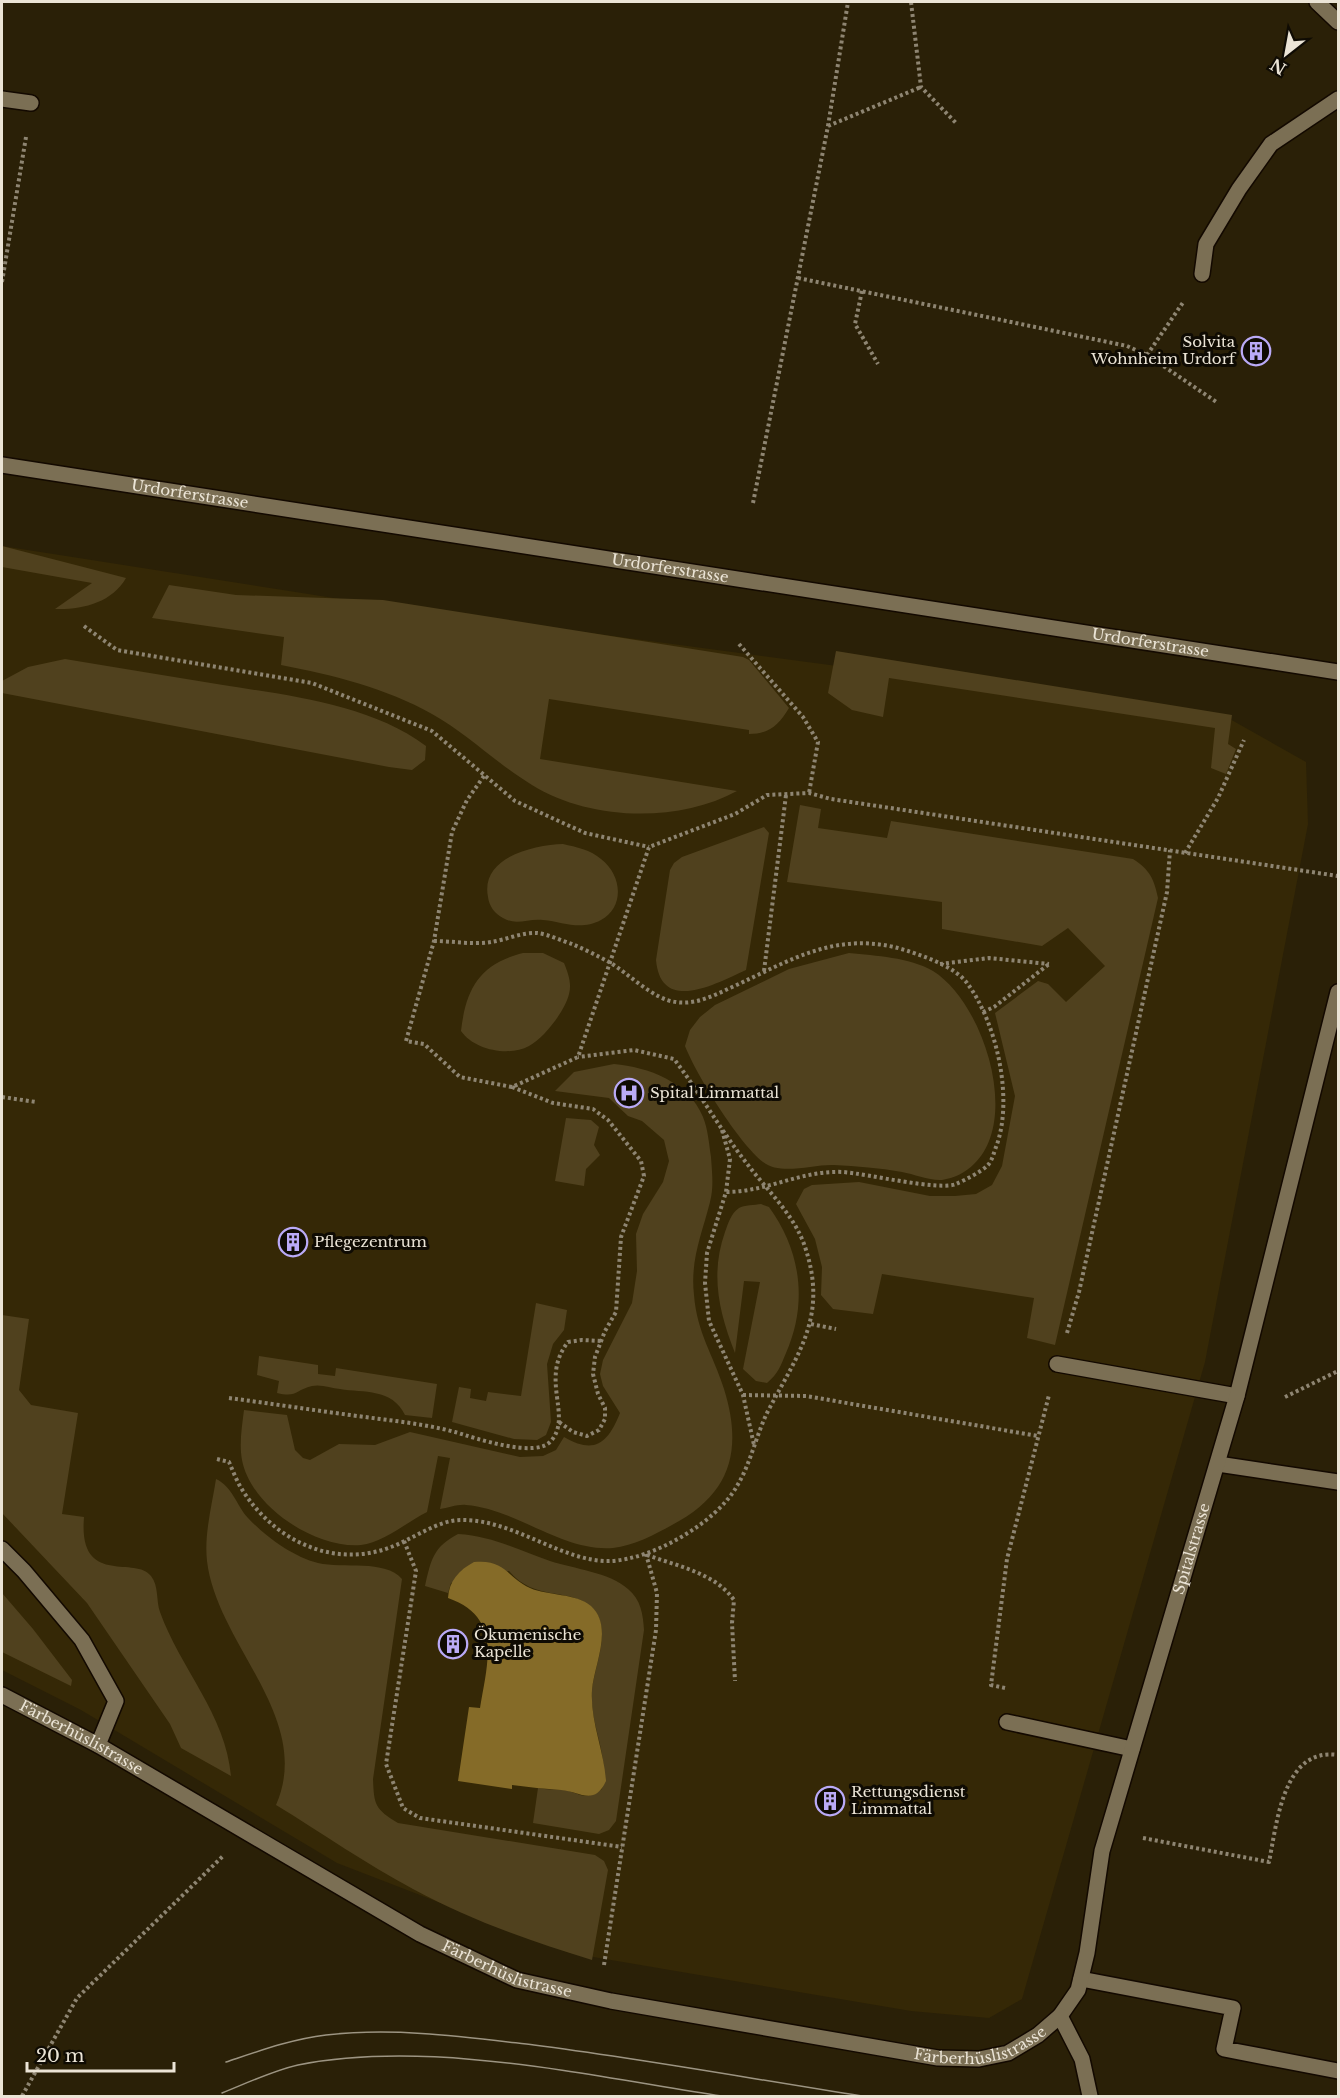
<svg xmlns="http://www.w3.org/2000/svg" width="1340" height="2098" viewBox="0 0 1340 2098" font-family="'Libre Baskerville',serif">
<rect width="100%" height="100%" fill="#2a2007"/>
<path fill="#352806" d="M2 546 372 604 1228 718 1306 762 1308 824 1205 1362 1022 1999 989 2018 911 2011 570 1953 337 1863 81 1710 2 1670Z"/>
<path fill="#50411e" d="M2 546 126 578C112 603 81 610 55 609L92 583 2 567Z
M169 585 236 595 383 600 743 657 749 660 789 708C779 725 769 734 749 734V730L549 699 540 759 737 791C678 823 590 821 532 785 497 764 468 734 432 714 386 688 333 675 281 665L284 637 152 618Z
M836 651 1232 715 1228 744 1236 749 1226 774 1211 768 1215 728 889 678 883 717 852 710 828 693Z
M65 659C117 668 170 676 223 685 291 696 369 704 426 746L425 760 412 770 389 767 2 693V681L28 667Z
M800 805 821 809 818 828 887 838 891 821 1133 859C1150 870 1154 879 1158 898L1055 1345 1027 1338 1034 1298 882 1274 873 1314 833 1309 821 1295 822 1267 815 1239 796 1204 804 1189 812 1185 859 1182 930 1196H955L976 1194 992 1185 1002 1166 1015 1096 995 1013 1038 981 1048 984 1066 1002 1105 966 1068 928 1042 946 942 929V902L787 882Z
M764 827 769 833 746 970C717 983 661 1015 656 960L670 870 674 863 682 857Z
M563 844C576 847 591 850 601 859 622 875 625 907 601 920 580 931 564 922 543 920 529 918 516 926 503 918 495 914 489 906 488 897 480 857 534 845 563 844Z
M523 953H543L564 963C568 973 572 983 569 994 565 1011 544 1038 529 1046 509 1057 474 1050 461 1031 466 988 480 964 523 953Z
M849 953C876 956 909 957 933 971 983 1002 1021 1119 974 1164 965 1173 954 1178 942 1180 930 1181 914 1174 902 1172 879 1168 857 1166 834 1165 813 1164 781 1176 763 1162 738 1142 697 1076 685 1046L690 1030 700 1017 715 1005 789 969Z
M614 1064C648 1067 689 1082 703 1117 708 1129 709 1144 711 1157 712 1172 714 1187 710 1202 702 1234 690 1260 694 1295 697 1333 713 1354 724 1389 743 1450 731 1494 672 1525 656 1534 633 1546 613 1548 562 1552 517 1509 466 1505 458 1504 448 1508 440 1509L450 1458 438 1456 427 1512C407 1522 384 1542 361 1545 316 1549 251 1507 242 1460 239 1444 242 1426 244 1410L287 1415 295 1450 303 1458 310 1460 339 1444 375 1445 410 1432 520 1457 543 1456 556 1450 564 1437C595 1455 608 1443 620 1413L603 1386 600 1374 603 1360 632 1303 637 1271 636 1234 643 1214 663 1182 669 1161 664 1140 642 1121 628 1116 609 1098 555 1091 574 1072Z
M566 1118 591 1120 599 1127 594 1145 600 1155 586 1169 584 1186 555 1181Z
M761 1204 769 1207C801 1251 808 1303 786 1353 781 1365 778 1374 767 1383L756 1381 743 1369 760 1282 744 1281 735 1353C719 1313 710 1274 725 1232 728 1224 731 1213 739 1208 744 1205 755 1205 761 1204Z
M536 1303 567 1310 564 1330 553 1344 547 1364 551 1422 546 1435 537 1440 514 1439 452 1422 459 1387 471 1389 470 1398 486 1401 488 1392 521 1396Z
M2 1315 29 1319 19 1390 31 1405 78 1413 62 1514 84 1517C78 1588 135 1555 151 1576 159 1586 156 1601 160 1612 180 1668 226 1715 231 1776L181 1748 170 1724 87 1603 2 1513Z
M259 1356 318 1365V1374L335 1376 336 1368 437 1384 432 1418 405 1415C392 1388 364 1393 340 1389 331 1388 321 1384 312 1386 295 1390 297 1398 277 1393L279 1381 257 1375Z
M216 1479C233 1487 236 1505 248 1518 265 1536 293 1557 318 1563 343 1569 385 1559 402 1579L373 1779C374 1805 375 1809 398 1823L595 1855 604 1861 608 1870 592 1960C530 1941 470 1920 413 1889 366 1864 322 1833 276 1805 314 1718 217 1645 207 1561 204 1534 212 1505 216 1479Z
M458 1534C492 1536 518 1550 550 1561 574 1569 609 1572 628 1589 641 1600 643 1614 644 1630L616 1821 609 1830 599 1834 533 1823 538 1788C547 1790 555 1789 564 1790 581 1793 584 1802 602 1789 610 1755 589 1725 592 1690 594 1666 614 1627 591 1607 569 1587 535 1602 509 1571L451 1583 448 1593 425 1586C431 1560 433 1547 458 1534Z
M2 1593 33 1629 72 1680 71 1686 2 1652Z"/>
<path fill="#856b28" d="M474 1562C506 1559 506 1577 530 1588 548 1596 576 1593 591 1606 614 1627 594 1665 592 1690 590 1721 604 1750 606 1781 594 1807 579 1791 561 1790 545 1789 529 1787 512 1785V1789L458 1781 469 1707 480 1708C487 1664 503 1617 448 1598 449 1581 459 1570 474 1562Z"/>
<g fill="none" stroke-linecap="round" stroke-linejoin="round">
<g stroke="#130900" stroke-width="18">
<path id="service" d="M1202 274 1206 244 1239 189 1271 144 1338 99
M1057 1364 1237 1396
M2 1549 24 1571 82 1640 116 1701 98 1745
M1007 1722 1132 1749
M1081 1979 1233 2008 1224 2049 1338 2071"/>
</g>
<g stroke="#130900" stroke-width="18">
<g id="minor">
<path d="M1317 2 1338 22"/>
<path d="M2 99 31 103"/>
<path d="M1218 1464 1338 1482"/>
<path id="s1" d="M2 1695 98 1745 420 1934 517 1980 611 2001 938 2058 979 2059 1008 2053 1038 2035 1060 2016 1078 1990 1087 1953 1102 1851 1237 1396 1338 992"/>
<path d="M1060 2016 1082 2059 1090 2096"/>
</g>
</g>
<g stroke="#130900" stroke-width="18">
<g id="secondary">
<path id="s2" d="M2 465 1338 672"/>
</g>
</g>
<path stroke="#8e8572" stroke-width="4" stroke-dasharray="3 3" stroke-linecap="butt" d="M911 2 921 87 956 123
M828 126 921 87
M798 278 1127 346 1147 355 1218 403
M2 282 26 137
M862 291 855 324 878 364
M1147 355 1184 301
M753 503 828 126 848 2
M84 626 117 650 312 683 432 731 515 801 585 833 649 847
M739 644 803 717 818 742 809 793
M484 776 467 800 452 832 434 941 406 1041 424 1044 460 1077 512 1087 578 1057 649 847 735 814 767 795 809 793 831 799 1338 876
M1185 853 1218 798 1244 740
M434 941C452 941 473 945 491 942 505 940 523 932 537 933 548 934 562 941 572 944 584 949 598 956 609 962 628 973 654 1000 676 1002 695 1005 713 996 730 988 790 961 838 928 908 951 926 957 955 967 967 983 997 1023 1014 1100 996 1147 994 1152 992 1161 988 1165 981 1172 965 1180 956 1184 939 1191 868 1174 843 1172 801 1170 767 1192 726 1192
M940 964 989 958 1049 964
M764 971 786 795
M983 1012 994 1007 1049 964
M512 1087 553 1103 593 1109 608 1120 641 1161 644 1176 621 1237 616 1312 605 1331 595 1357 593 1374 598 1394 605 1408V1419L599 1430 587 1436 573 1432 559 1422
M2 1097 36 1102
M722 1130 730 1159 726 1192 707 1253 705 1283 709 1321 743 1395 754 1445
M811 1324 836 1329
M1067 1333 1079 1292 1167 892 1170 850
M743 1395 806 1396 1038 1436
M1285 1397 1338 1371
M229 1398C274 1404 319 1411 365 1417 395 1421 425 1424 455 1432 475 1438 536 1459 551 1441 573 1416 539 1379 568 1342L582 1340 601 1341
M217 1459 229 1462C233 1471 237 1482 243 1491 275 1541 334 1569 391 1547 413 1539 438 1520 461 1520 514 1519 563 1563 611 1561 653 1559 716 1523 737 1486 751 1463 756 1435 768 1411 799 1352 829 1315 804 1244 793 1214 767 1190 748 1165 721 1131 700 1093 674 1059L634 1050 578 1057
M404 1541 416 1571 386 1764 403 1808 420 1818 622 1847
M647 1555C677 1566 715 1573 734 1600L732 1623 735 1681
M1005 1688 991 1685 1007 1559 1049 1395
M1143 1838 1269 1862C1277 1823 1283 1747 1338 1755
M604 1965 656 1630 657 1593 646 1554
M22 2096 77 1998 223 1856"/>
<use href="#service" stroke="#7b6f54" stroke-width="15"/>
<use href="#minor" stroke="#7b6f54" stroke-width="15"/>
<use href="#secondary" stroke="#7b6f54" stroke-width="15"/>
<path stroke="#9c9482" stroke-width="1.5" d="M226 2062C259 2051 292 2039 326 2035 396 2027 466 2037 534 2045 644 2059 753 2079 862 2096
M222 2093C247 2083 272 2071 298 2065 430 2039 590 2076 722 2096"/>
</g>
<defs>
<g id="building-ring" transform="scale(1.5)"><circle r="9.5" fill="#0f0b03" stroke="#baaaf7" stroke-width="1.5"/><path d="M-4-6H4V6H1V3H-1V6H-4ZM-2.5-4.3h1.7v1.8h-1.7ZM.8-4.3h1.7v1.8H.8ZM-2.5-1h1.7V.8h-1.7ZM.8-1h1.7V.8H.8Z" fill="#baaaf7"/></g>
<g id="hospital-ring" transform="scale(1.5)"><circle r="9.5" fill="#0f0b03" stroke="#baaaf7" stroke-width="1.5"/><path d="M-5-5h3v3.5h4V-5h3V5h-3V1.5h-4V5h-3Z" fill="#baaaf7"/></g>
</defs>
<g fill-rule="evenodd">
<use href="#building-ring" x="1256" y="351"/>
<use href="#hospital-ring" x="629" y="1093"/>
<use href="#building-ring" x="293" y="1242"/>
<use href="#building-ring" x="453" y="1644"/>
<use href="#building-ring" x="830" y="1801"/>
</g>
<g text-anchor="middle" stroke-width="6" stroke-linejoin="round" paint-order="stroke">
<g font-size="15" fill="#ebe4d6" stroke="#0f0b03" text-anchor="start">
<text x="1235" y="347" text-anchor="end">Solvita<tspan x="1235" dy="17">Wohnheim Urdorf</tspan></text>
<text x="650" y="1098">Spital Limmattal</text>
<text x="314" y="1247">Pflegezentrum</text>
<text x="474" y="1640">Ökumenische<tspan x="474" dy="17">Kapelle</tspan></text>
<text x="851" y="1797">Rettungsdienst<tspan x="851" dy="17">Limmattal</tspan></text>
</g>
<g font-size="15" fill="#ebe4d6" stroke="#0f0b03">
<text dy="5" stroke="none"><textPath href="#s2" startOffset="190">Urdorferstrasse</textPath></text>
<text dy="5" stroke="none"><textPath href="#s2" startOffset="676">Urdorferstrasse</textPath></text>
<text dy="5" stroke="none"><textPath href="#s2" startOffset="1162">Urdorferstrasse</textPath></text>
<text dy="5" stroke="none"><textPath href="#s1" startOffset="1640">Spitalstrasse</textPath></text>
<text dy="5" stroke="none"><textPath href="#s1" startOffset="90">Färberhüslistrasse</textPath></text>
<text dy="5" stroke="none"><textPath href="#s1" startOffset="576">Färberhüslistrasse</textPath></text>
<text dy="5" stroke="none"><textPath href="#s1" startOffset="1062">Färberhüslistrasse</textPath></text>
</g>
</g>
<rect width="1340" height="2098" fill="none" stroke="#ebe4d6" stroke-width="6"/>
<g transform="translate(1286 54) rotate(211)" stroke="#0f0b03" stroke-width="4.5" paint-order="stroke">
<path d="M0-4.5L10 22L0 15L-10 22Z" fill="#ebe4d6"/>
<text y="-9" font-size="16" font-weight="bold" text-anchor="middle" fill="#ebe4d6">N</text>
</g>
<path d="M27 2062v9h147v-9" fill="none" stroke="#ebe4d6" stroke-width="3"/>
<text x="36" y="2062" font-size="18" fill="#ebe4d6" stroke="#0f0b03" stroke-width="4.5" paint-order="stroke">20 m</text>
</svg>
